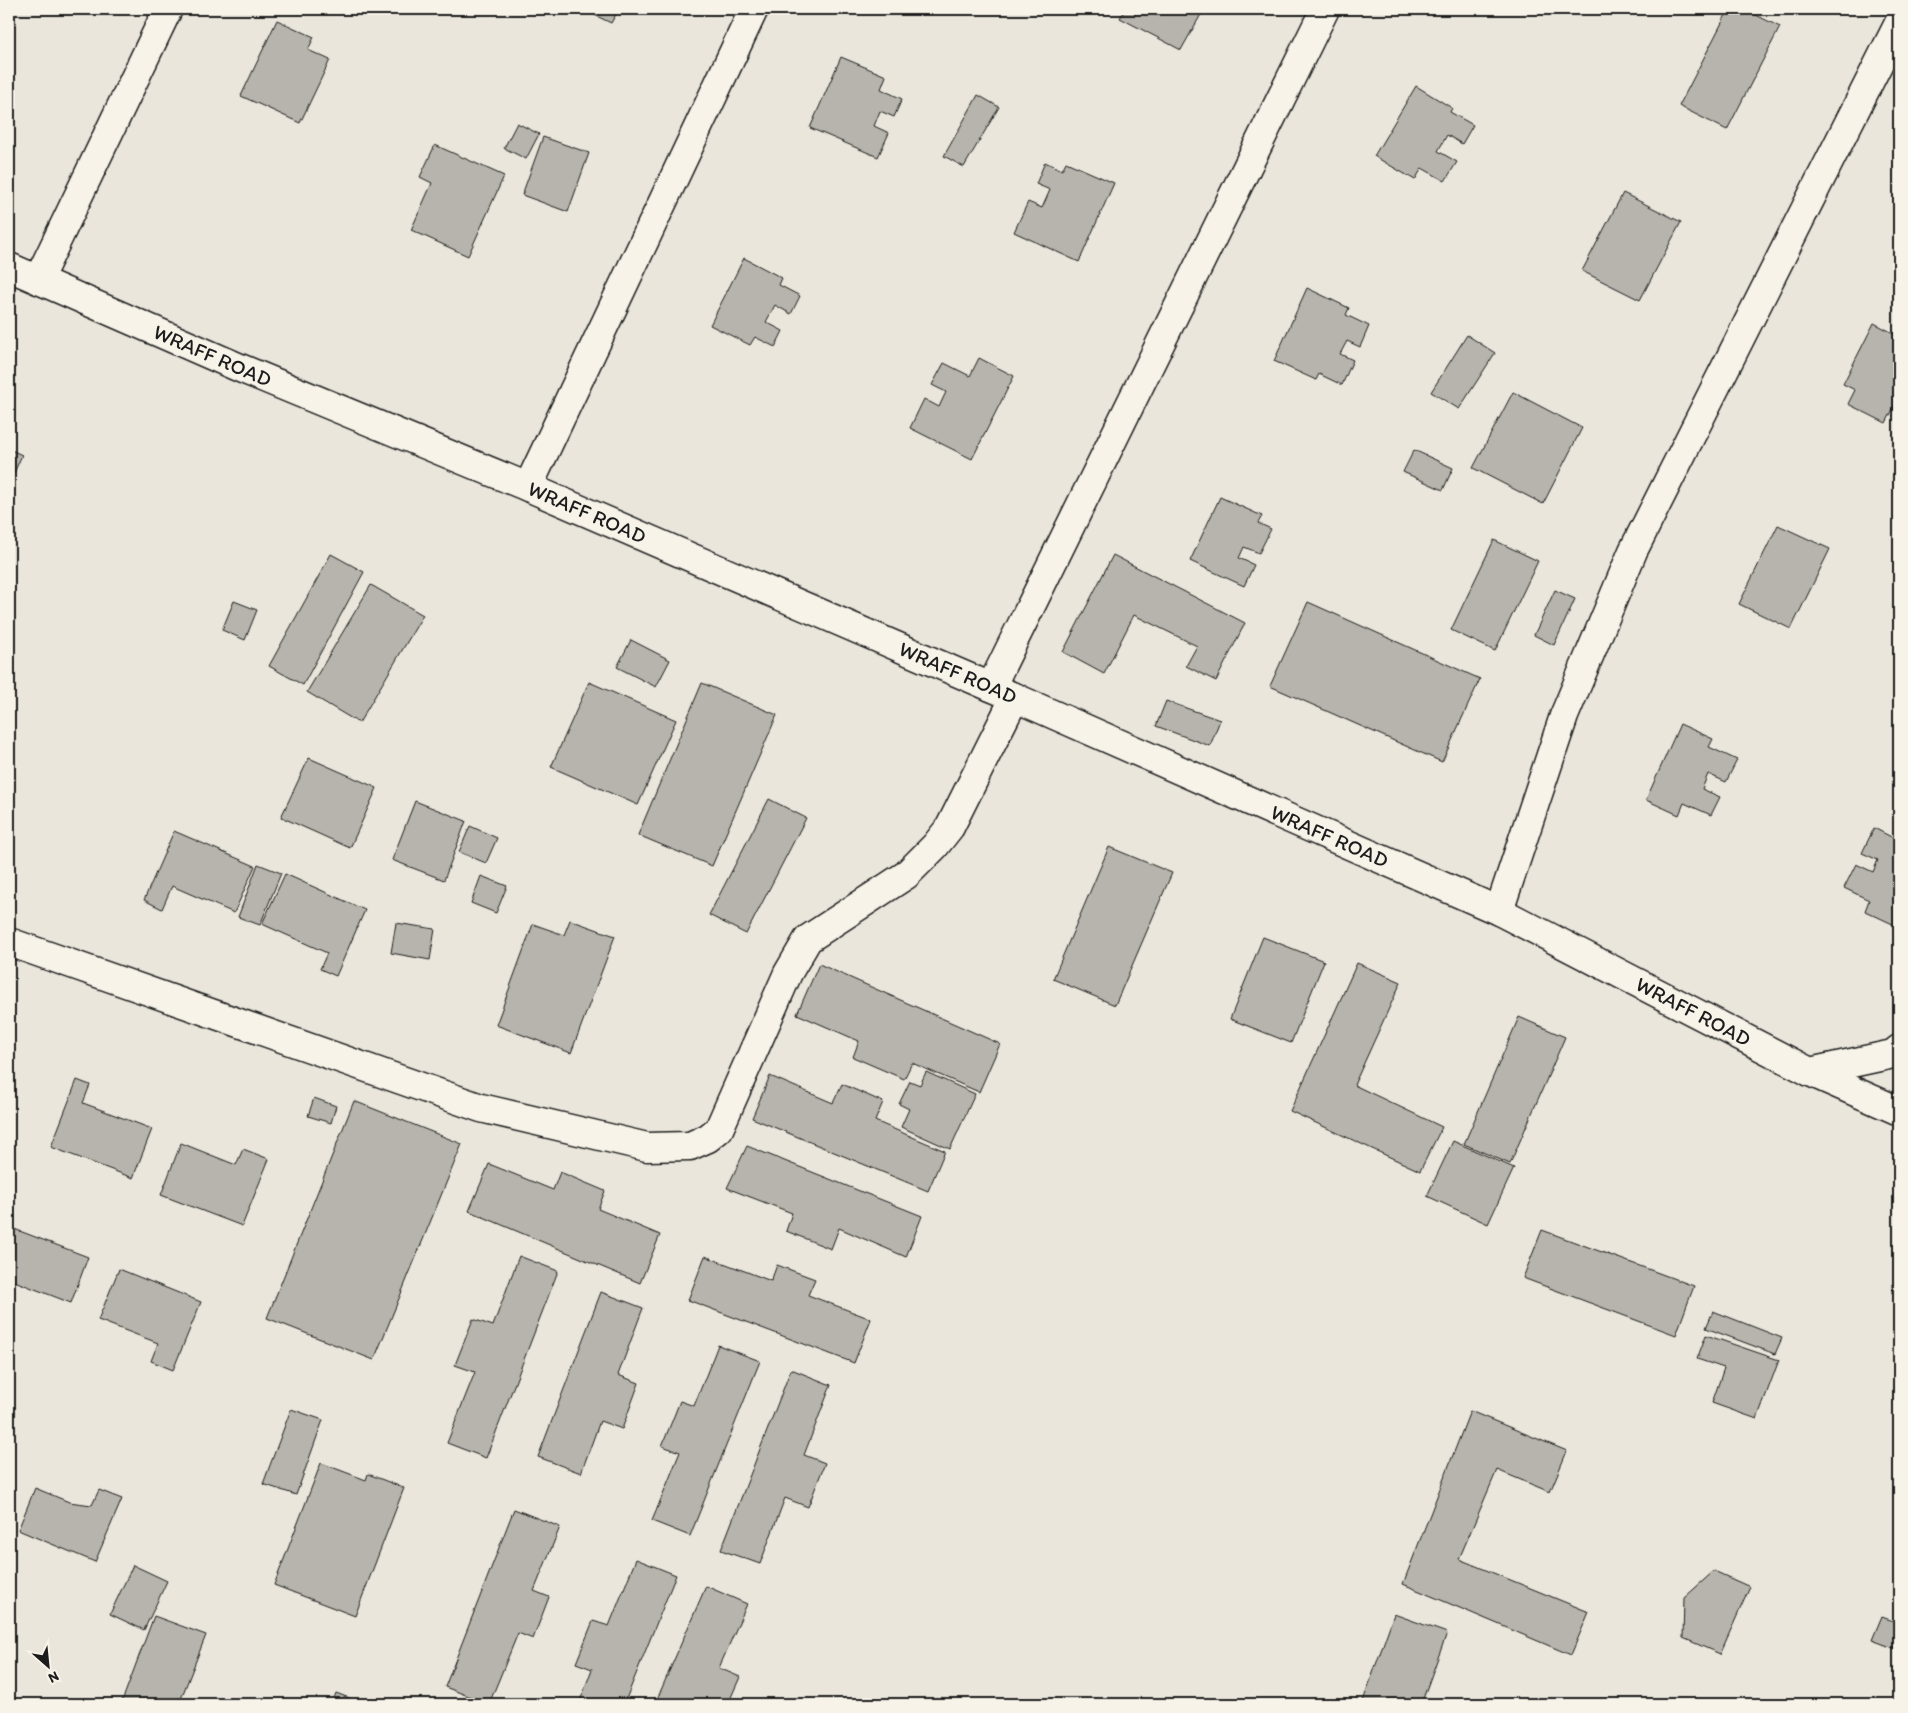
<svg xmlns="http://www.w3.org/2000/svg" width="1908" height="1713" viewBox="0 0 1908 1713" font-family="Itim,sans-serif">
<rect width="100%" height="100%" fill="#eae6dc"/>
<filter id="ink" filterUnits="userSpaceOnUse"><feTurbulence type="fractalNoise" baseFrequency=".02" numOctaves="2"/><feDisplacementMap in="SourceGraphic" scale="10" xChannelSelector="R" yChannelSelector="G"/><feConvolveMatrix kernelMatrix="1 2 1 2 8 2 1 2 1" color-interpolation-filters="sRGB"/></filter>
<g filter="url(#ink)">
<path fill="#b6b4ac" stroke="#1c1c1c" d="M582 9H619L611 23Z
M1125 9H1204L1181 50 1120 18Z
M1729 9H1744L1780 27 1727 130 1679 106Z
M277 20 314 37 308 50 330 60 300 123 241 96Z
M841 57 886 76 881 89 902 99 894 117 880 111 874 126 889 133 878 157 810 128Z
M1416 86 1452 108 1450 112 1473 125 1462 144 1447 135 1438 151 1457 162 1445 181 1422 168 1415 180 1374 156Z
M978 95 999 107 964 167 944 156Z
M517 123 539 134 526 159 504 148Z
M543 137 589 153 568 212 522 195Z
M435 145 504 176 468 256 411 230 432 183 420 177Z
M1045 162 1062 170 1066 162 1114 183 1079 262 1014 232 1028 202 1042 208 1050 190 1036 184Z
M1623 193 1681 222 1640 300 1582 271Z
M744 258 782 278 779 285 800 296 791 314 775 305 766 322 783 331 775 347 755 337 750 345 710 325Z
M1307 288 1349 308 1346 315 1369 326 1360 347 1347 341 1340 354 1353 360 1342 385 1319 374 1316 380 1274 361Z
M1874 323 1899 336V397L1886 423 1848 404 1855 390 1843 384Z
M1467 335 1495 353 1459 409 1431 392Z
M979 358 1014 376 972 459 910 428 924 399 939 407 946 392 932 385 944 363 970 376Z
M1513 392 1582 428 1543 504 1473 468Z
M9 449 22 455 9 484Z
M1414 450 1453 468 1443 490 1403 472Z
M1220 497 1262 516 1258 523 1271 529 1259 553 1244 547 1239 558 1254 565 1244 586 1190 561Z
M1778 525 1830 549 1791 629 1739 604Z
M1494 540 1538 561 1495 651 1451 630Z
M331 554 364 572 303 685 269 666Z
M1113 555 1245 623 1216 681 1186 666 1197 646 1134 615 1104 674 1063 652Z
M371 585 423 615 359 723 307 692Z
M1555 590 1575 599 1554 645 1534 635Z
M234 601 257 610 245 640 222 630Z
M1308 602 1480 679 1442 762 1270 686Z
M631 640 670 660 656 687 617 667Z
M589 682 676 720 638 805 551 767Z
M702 683 777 715 712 866 638 835Z
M1166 701 1220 720 1210 746 1156 726Z
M1680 724 1713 739 1709 747 1737 760 1726 782 1708 774 1702 789 1720 797 1711 815 1684 803 1679 815 1646 800Z
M309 758 377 788 350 848 281 817Z
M769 799 806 818 746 934 709 915Z
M415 801 466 821 444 880 392 860Z
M470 826 497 838 486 863 459 852Z
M1874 828 1899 841V927L1865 911 1869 900 1844 888 1856 864 1873 872 1878 860 1862 853Z
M174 831 255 866 234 913 172 886 162 909 144 900Z
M1109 847 1172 873 1115 1005 1053 979Z
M258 864 281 873 260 925 238 917Z
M285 874 365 910 336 976 320 969 327 953 262 924Z
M481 876 507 886 496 913 471 903Z
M570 920 615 936 571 1053 496 1025 533 924 564 935Z
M396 923 435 929 430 960 391 953Z
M1263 937 1324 961 1291 1043 1230 1019Z
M1357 963 1401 982 1354 1085 1442 1127 1420 1171 1290 1111Z
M819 964 1000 1044 979 1092 912 1063 904 1079 853 1057 859 1041 797 1014Z
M1519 1017 1565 1037 1510 1164 1464 1144Z
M926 1072 975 1094 950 1149 901 1127 909 1109 899 1104 910 1081 920 1085Z
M770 1076 833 1103 842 1084 883 1102 875 1121 945 1151 928 1191 752 1118Z
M77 1080 90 1085 83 1103 152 1129 133 1178 51 1147Z
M314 1098 336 1106 331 1123 308 1116Z
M354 1101 462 1144 374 1360 267 1318Z
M1453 1141 1514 1168 1488 1224 1427 1196Z
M181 1143 236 1165 243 1149 269 1159 242 1226 161 1195Z
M747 1146 922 1216 906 1257 839 1228 831 1249 786 1231 792 1213 727 1188Z
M489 1164 553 1190 560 1172 605 1191 598 1209 660 1235 640 1283 469 1211Z
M9 1227 88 1257 71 1303 9 1279Z
M1542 1230 1694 1286 1676 1335 1523 1278Z
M519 1256 558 1271 486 1458 447 1443 475 1372 455 1365 473 1319 493 1326Z
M705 1256 771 1281 777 1265 815 1279 808 1295 871 1319 854 1363 688 1300Z
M119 1269 201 1302 173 1370 151 1361 158 1343 98 1320Z
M601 1292 643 1308 618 1375 639 1383 622 1429 600 1421 581 1473 538 1457Z
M1713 1311 1782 1338 1775 1354 1706 1328Z
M1706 1335 1779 1360 1757 1419 1712 1403 1724 1368 1697 1359Z
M718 1345 760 1361 690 1536 652 1521 680 1452 662 1446 680 1401 694 1406Z
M791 1369 831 1385 804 1455 825 1463 808 1507 785 1498 760 1564 721 1550Z
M291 1409 323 1420 296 1495 263 1484Z
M1470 1411 1567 1451 1550 1492 1497 1470 1459 1559 1589 1612 1571 1655 1403 1584Z
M321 1463 366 1480 368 1474 404 1488 355 1616 274 1585Z
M35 1488 69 1502 92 1505 99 1490 122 1499 95 1562 18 1530Z
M514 1509 560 1527 534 1591 549 1597 533 1639 518 1633 489 1704 445 1687Z
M636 1559 676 1575 624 1704H579L592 1669 576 1663 593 1621 609 1626Z
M133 1565 167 1581 144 1630 110 1614Z
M1714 1571 1750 1587 1720 1654 1683 1638 1684 1598Z
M706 1586 747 1604 719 1668 740 1677 728 1704H655Z
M1394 1614 1447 1633 1421 1704H1362Z
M154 1616 206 1635 179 1704H121Z
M1882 1616 1899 1622V1650L1872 1640Z
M336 1693 365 1704H332Z"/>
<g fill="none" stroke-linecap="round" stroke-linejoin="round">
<g stroke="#1c1c1c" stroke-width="31">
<g id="minor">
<path id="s1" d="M9 267 240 368 528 487 991 687 1499 911 1810 1072 1893 1054 1899 1049"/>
<path d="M38 280 168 9"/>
<path d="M528 487 754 9"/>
<path d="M991 687 1325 9"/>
<path d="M1499 911 1564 716 1633 551 1899 23"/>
<path d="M9 942 481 1108 647 1147 690 1146 708 1138 719 1129 788 973 808 939 906 875 935 846 950 827 1015 697"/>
<path d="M1810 1072 1899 1111"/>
</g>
</g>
<use href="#minor" stroke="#f7f3e8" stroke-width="28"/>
</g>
</g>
<g text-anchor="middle" stroke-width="4.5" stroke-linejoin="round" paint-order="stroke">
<g font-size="21" fill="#1c1c1c" stroke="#f7f3e8">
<text dy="7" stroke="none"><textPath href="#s1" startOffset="222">WRAFF ROAD</textPath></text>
<text dy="7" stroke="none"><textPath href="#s1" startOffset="628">WRAFF ROAD</textPath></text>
<text dy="7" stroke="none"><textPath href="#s1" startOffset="1032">WRAFF ROAD</textPath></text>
<text dy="7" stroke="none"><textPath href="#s1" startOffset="1438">WRAFF ROAD</textPath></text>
<text dy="7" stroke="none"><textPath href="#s1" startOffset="1842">WRAFF ROAD</textPath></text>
</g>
</g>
<rect width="1908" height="1713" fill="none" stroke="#f7f3e8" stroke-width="30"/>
<rect x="15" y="15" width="1878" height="1683" fill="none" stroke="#1c1c1c" stroke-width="2" filter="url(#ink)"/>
<g transform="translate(48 1666) rotate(153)" stroke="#f7f3e8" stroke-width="4" paint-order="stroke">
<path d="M0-4L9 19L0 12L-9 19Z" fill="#1c1c1c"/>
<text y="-8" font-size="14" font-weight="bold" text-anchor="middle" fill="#1c1c1c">N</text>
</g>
</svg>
